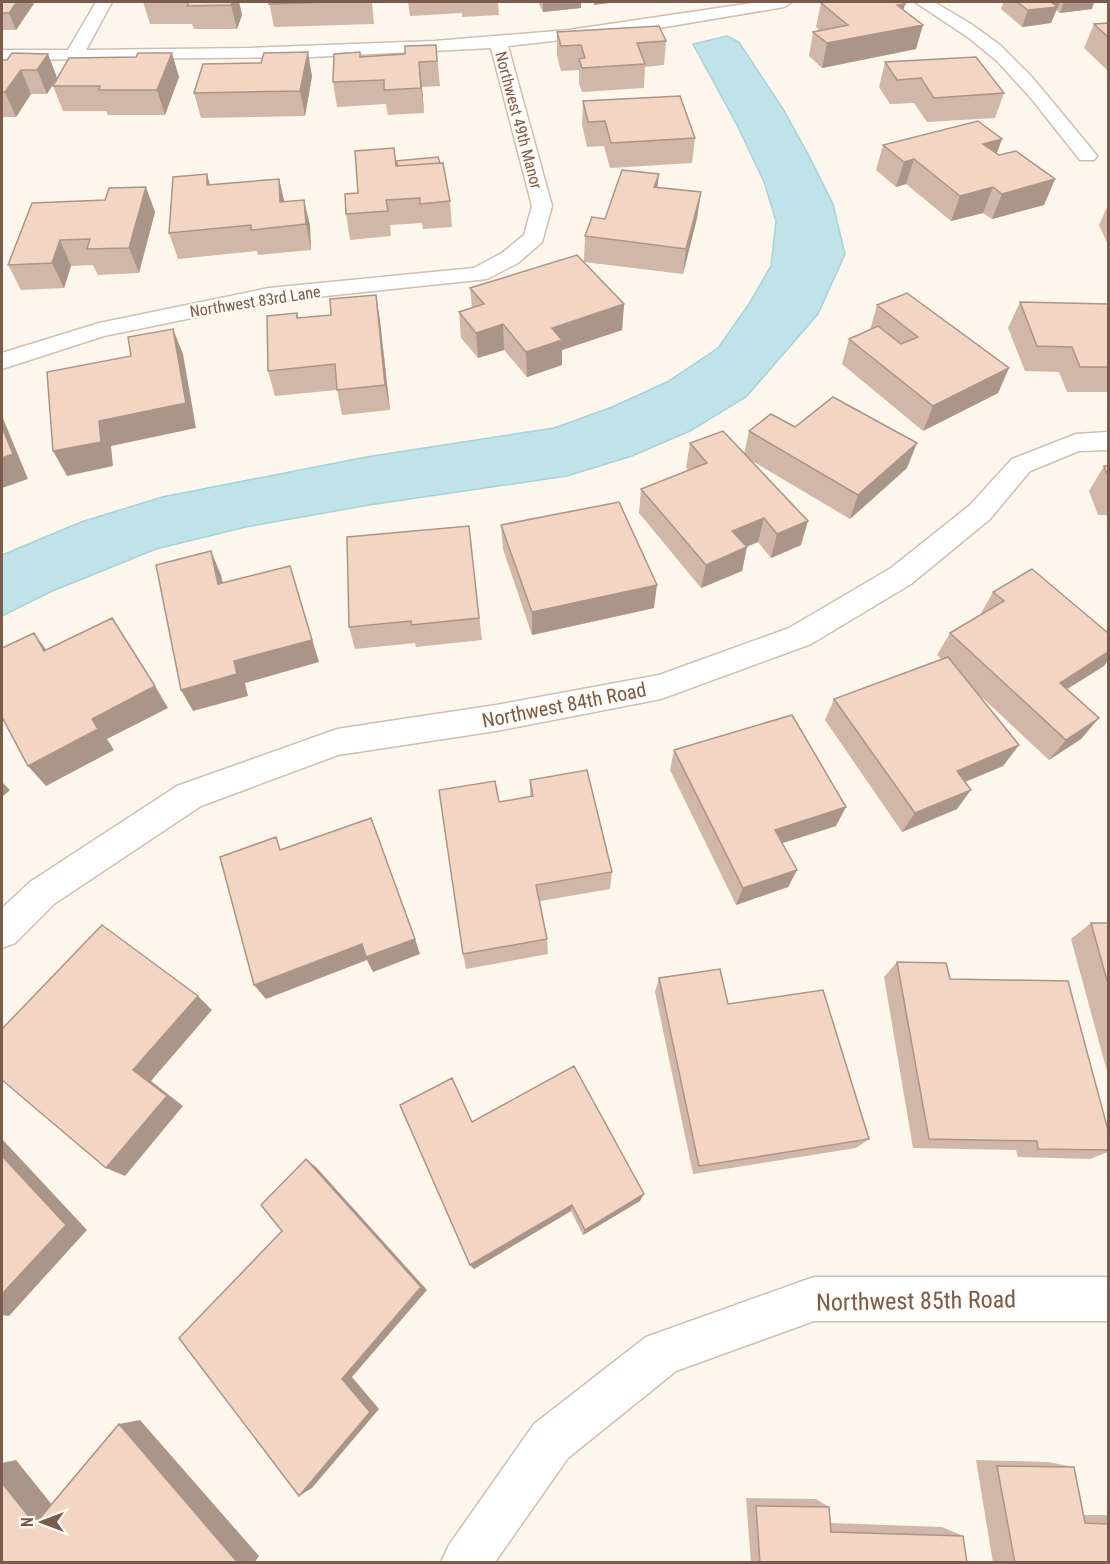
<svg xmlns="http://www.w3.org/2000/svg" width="1110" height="1564" viewBox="0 0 1110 1564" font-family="'Roboto Condensed',sans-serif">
<rect width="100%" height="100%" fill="#fdf6ec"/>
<path fill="#bfe3e8" stroke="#a5d3da" stroke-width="1.5" d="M727 36 739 42 783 109 808 154 833 204 845 254 818 314 746 397 690 431 632 456 567 476 369 505 246 527 156 549 50 592 2 616V555L81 522 162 497 366 457 554 428 612 407 667 382 718 348 749 304 771 266 776 221 764 182 738 127 693 44Z"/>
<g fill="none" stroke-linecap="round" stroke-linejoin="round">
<g stroke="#d1beb0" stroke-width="3">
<path id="minor" d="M96 2H112L86 50 249 48 434 41 569 30 759 2H792L784 7 641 31 508 46 552 206 542 242 518 263 487 279 269 302 104 336 2 369V353L99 323 269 288 474 268 502 253 524 235 532 206 491 48 311 57 2 60V50H68Z
M915 2H934L971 24 1000 45 1032 77 1094 152 1097 156 1094 160H1080L1030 97 997 61 969 38Z
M1108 432V450L1079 451 1030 471 990 519 911 584 811 644 661 699 496 731 338 755 201 806 54 904 15 943 2 948V908L30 882 177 786 326 733 337 729 496 705 659 675 789 628 891 568 970 505 1012 459 1076 434Z
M814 1277H1108V1321H814L676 1371 568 1458 495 1562H441L449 1545 534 1424 646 1337Z"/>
</g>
<use href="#minor" fill="#fff" fill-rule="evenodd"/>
</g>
<path fill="#d1b7a8" d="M2 2H35L16 30H2Z
M143 2H239L242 15 237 29H194L192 24H150Z
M269 2H372L374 24 274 27Z
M408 2H498L499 15 462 17V13L410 16Z
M538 2H581V8L543 12Z
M1000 2H1094L1092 9 1060 13 1056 10 1051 23 1022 27 1001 9 1003 3Z
M821 3 903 10 916 49 822 68 809 56 813 32 820 31 816 27Z
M1108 23V71L1084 48 1094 24Z
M557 32 666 41 664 65 645 67 644 88 582 92 579 83V70L561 71 557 56Z
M436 45 440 86 422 87 424 113 388 115 386 104 337 107 333 82 360 52V56L405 54Z
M48 54 57 78 47 94H31L16 117H2V60H7Z
M885 62 1004 93 995 118 927 122 914 103 890 104 879 87Z
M312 76 305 116 201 118 194 93Z
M179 77 165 115H108L106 111H63L53 86Z
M583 101 695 138 692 163 610 168 604 146 587 147 582 125Z
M1002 139 996 154 1055 179 1044 205 992 219 983 213 951 221 906 184 896 187 876 170 883 145Z
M396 161 450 201 452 227 423 229 422 223 390 225 391 236 350 240 346 214 358 193 397 166Z
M279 179 284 202 310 225 311 250 258 255 257 251 178 259 169 233 210 185Z
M657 187 701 192 697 218 683 274 584 262 585 236 605 219Z
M1108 202V245L1099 225 1108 205 1107 204Z
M32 203 155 212 139 273 98 275 93 265 71 266 64 288 21 290 8 265Z
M470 288 624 304 622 330 562 350V365L527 377 504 350 478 358 461 338 459 312 472 308Z
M376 295 380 321 390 410 342 415 337 390 275 396 268 371 297 313 298 318 331 315Z
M1020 302 1108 304V392H1067L1059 372 1025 371 1008 328Z
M877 305 1009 368 998 393 923 431 842 364 849 339 870 330Z
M795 427 907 468 850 519 749 459 801 545 771 558 758 542 747 546 742 571 701 588 639 513 641 489 688 470 686 468 690 443 744 454 749 431Z
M1104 466H1108V515H1098L1089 491Z
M501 525 654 608 532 635 503 549Z
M469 526 482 640 416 647 415 643 355 649 349 627Z
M993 592 1108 633V660L1104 666 1067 689 1099 718 1081 739 1049 760 973 689 1019 745 1003 766 965 782 957 809 902 832 825 720 834 699 942 659 937 655 950 633 980 615Z
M674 750 836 826 782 843 797 870 788 887 736 905 670 770Z
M530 780 612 872 610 889 540 901 547 939 548 954 466 969 463 954 499 802 530 797Z
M1091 923H1108V1075L1071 939Z
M897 962 950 979 1108 1130V1152L1090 1159 1018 1157 1016 1150 913 1148 884 977Z
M659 978 728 1004 869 1139 856 1148 693 1174 655 992Z
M472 1122 640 1201 583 1235 571 1211 474 1269 470 1265Z
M976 1460 1048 1462 1074 1467 1084 1515H1108V1563H993Z
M746 1498 816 1499 829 1507 831 1523 942 1527 963 1536 967 1563H751Z"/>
<path fill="#aa9588" d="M17 2H35L16 30 9 13Z
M225 2H239L242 15 237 29 231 5Z
M543 2H581V8L543 12Z
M594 2H618L594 5Z
M1042 2H1060L1051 23 1022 27 1028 10Z
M1064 2H1094L1092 9 1060 13Z
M905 4 899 28 897 5Z
M923 25 916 49 822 68 827 43Z
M308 52 312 76 305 116 300 91Z
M172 53 179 77 165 115 157 90Z
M48 54 57 78 47 94 37 70Z
M419 62 422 87 424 113 421 88Z
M21 70 31 94 16 117 5 92Z
M1002 139 993 164 983 144Z
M914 159 906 184 896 187 904 162Z
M207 174 214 199 207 185Z
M659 174 656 199 654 187Z
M279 179 285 204 286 227 280 202Z
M1055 179 1044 205 992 219 1002 194Z
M146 187 155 212 139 273 129 248Z
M993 187 983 213 951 221 960 196Z
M701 192 697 218 683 274 686 249Z
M304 200 310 225 311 250 306 224Z
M60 240 71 266 64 288 52 263Z
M376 295 380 321 390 410 385 385Z
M624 304 622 330 562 350V365L527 377 526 352 552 328Z
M503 324 504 350 478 358 476 333Z
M173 329 183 354 196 428 111 446 113 466 67 476 53 451 99 421Z
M1009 368 998 393 923 431 933 406Z
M2 416 28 479 2 488Z
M917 443 907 468 850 519 858 495Z
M764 518 758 542 727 555 732 531Z
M808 521 801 545 771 558 777 534Z
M747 547 742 571 701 588 706 565Z
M211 551 221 575 228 607 218 584Z
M290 566 319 662 245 683 248 696 193 711 181 690 234 661Z
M657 585 654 608 532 635V612Z
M34 633 50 655 44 651Z
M1108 652V660L1104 666 1043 704 1060 683Z
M155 686 168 708 107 739 114 750 46 786 28 766 92 719Z
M1099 718 1081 739 1049 760 1066 740Z
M1019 745 1003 766 943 791 957 771Z
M2 782 10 790 2 797Z
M971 790 957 809 902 832 915 813Z
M846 807 836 826 767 848 775 830Z
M797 870 788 887 736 905 743 888Z
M415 939 420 954 373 972 367 960 266 999 254 985 362 944Z
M198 996 212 1010 151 1081 183 1106 125 1176 106 1168 133 1070Z
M2 1139 87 1230 9 1316 2 1315Z
M306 1159 316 1167 427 1290 352 1377 379 1409 312 1488 299 1496 342 1379Z
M644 1194 640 1201 583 1235 585 1230Z
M572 1205 571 1211 474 1269 470 1265Z
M140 1420 259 1556 254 1563H238L119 1424Z
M16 1460 61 1516 35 1524 2 1483V1463Z"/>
<path fill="#f3d5c3" stroke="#aa9588" stroke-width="1.5" d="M2 2H17L9 13H2Z
M189 2H232L231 5 187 6Z
M269 2H332L269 4Z
M829 2H902L905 4 897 5 923 25 827 43 813 32 848 25 821 3Z
M1017 2H1051L1057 7 1028 10Z
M1108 23V37L1094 24Z
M659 26 666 41 637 43 645 64 582 68 579 59 585 58 581 45 561 46 557 32Z
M436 45 437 61 419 62 421 88 384 90V80L333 82 334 54 360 52V57L405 54V46Z
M308 52 300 91 194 93 203 64 261 63 264 53Z
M12 53 48 54 37 70H21L5 92H2V60H7Z
M138 53H172L157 90H99L100 86H53L69 58 136 57Z
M976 57 1004 93 934 98 921 78 897 80 885 62Z
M680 96 695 138 611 143 605 121 588 122 583 101Z
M978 121 1002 139 983 144 999 155 1016 151 1055 179 1002 194 993 187 960 196 914 159 904 162 883 145Z
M394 148 396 166 443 163 450 201 420 204V198L386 200 388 211 346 214 345 194 358 193 355 151Z
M438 157 440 163 398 166 396 161Z
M622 170 659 174 654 187 701 192 686 249 585 236 592 217 605 219Z
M207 174V185L279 179 280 202 304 200 306 224 251 230V225L169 233 173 177Z
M146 187 129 248 87 249 90 239 60 240 52 263 8 265 32 203 105 200 109 188Z
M577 255 624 304 552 328 562 340 526 352 503 324 476 333 459 312 484 304 470 288Z
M907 293 1009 368 933 406 849 339 878 326 901 344 918 337 877 305Z
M376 295 385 385 337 390 335 364 268 371 267 316 297 313V318L331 315 330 299Z
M1020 302 1108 304V367H1080L1072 347 1037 346Z
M173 329 186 403 99 421 101 442 53 451 47 372 131 356 128 337Z
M833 397 917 443 858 495 749 431 771 414 795 427Z
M2 427 13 454 2 458Z
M723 431 808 521 777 534 764 518 732 531 747 547 706 565 641 489 707 463 690 443Z
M1104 466H1108V477Z
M619 502 657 585 532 612 501 525Z
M469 526 479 618 411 625V621L349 627 347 537Z
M211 551 218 584 290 566 312 640 234 661 237 674 181 690 156 565Z
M1032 569 1108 633V652L1060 683 1099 718 1066 740 950 633 1004 601 993 592Z
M112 618 155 686 92 719 98 729 28 766 2 717V648L34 633 44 651Z
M948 657 1019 745 957 771 971 790 915 813 834 699Z
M792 715 846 807 775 830 797 870 743 888 674 750Z
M587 770 612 872 536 885 547 939 463 954 439 790 495 781 499 802 533 796 530 780Z
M371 818 415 939 366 957 362 944 254 985 220 857 276 837 280 850Z
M1091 923H1108V984Z
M102 925 198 996 133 1070 167 1096 106 1168 2 1080V1029Z
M897 962 946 963 950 979 1068 981 1108 1130V1150L1038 1149 1037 1141 929 1139Z
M720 969 728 1004 823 990 869 1139 699 1166 659 978Z
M574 1066 644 1194 585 1230 572 1205 470 1265 400 1105 452 1078 472 1122Z
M2 1156 66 1225 2 1294Z
M306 1159 421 1287 342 1379 370 1412 299 1496 179 1338 282 1231 261 1205Z
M119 1424 238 1563H2V1483L35 1524Z
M997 1466 1074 1467 1085 1523 1108 1524V1563H1015Z
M756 1506 829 1507 831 1532 963 1536 967 1563H760Z"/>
<g text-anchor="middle" stroke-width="4.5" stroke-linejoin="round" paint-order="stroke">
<g font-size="16" fill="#7a5c4d" stroke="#fffaf3">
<text transform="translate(519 120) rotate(75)" y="6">Northwest 49th Manor</text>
<text transform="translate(255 301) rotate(-9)" y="6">Northwest 83rd Lane</text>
</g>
<g font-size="20" fill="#7a5c4d" stroke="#fffaf3">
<text transform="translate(564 705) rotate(-11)" y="7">Northwest 84th Road</text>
</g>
<g font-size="24" fill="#7a5c4d" stroke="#fffaf3">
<text transform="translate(916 1301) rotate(-1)" y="8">Northwest 85th Road</text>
</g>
</g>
<rect width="1110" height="1564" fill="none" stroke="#7a5c4d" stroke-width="6"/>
<g transform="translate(42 1522) rotate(270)" stroke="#fffaf3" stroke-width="4.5" paint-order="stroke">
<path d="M0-4.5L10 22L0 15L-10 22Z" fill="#7a5c4d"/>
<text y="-9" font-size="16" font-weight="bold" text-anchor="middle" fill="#7a5c4d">N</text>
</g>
</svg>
